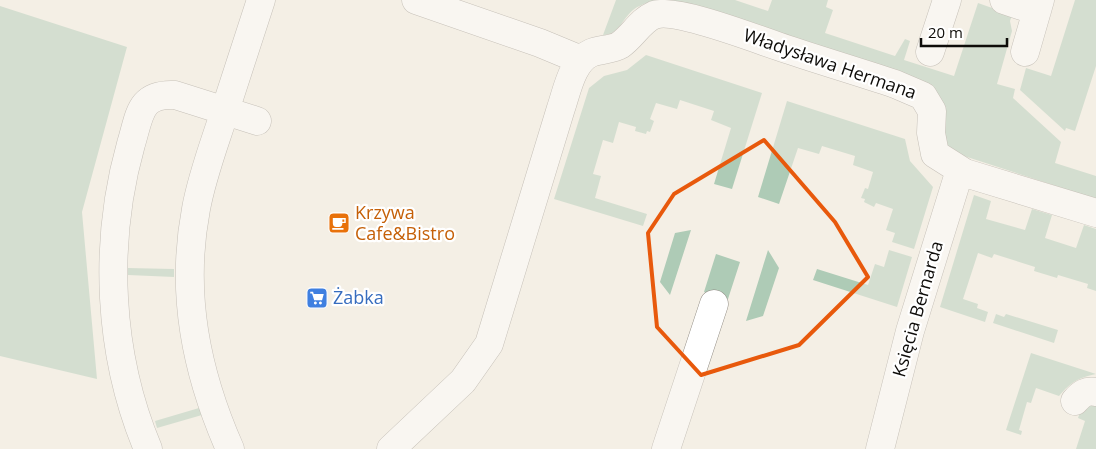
<svg xmlns="http://www.w3.org/2000/svg" width="1096" height="449" viewBox="0 0 1096 449" font-family="'Open Sans',sans-serif">
<rect width="100%" height="100%" fill="#f4efe5"/>
<path fill="#aecbb6" d="M616 0H735L768 11 772 0H828L826 7 833 10 825 33 895 56 905 39 910 41 904 60 954 76 978 3 1012 15 1010 21 1012 31 997 84 1015 89 1013 98 1061 142 1055 163 1096 176V199L964 156 946 145C943 132 945 120 943 107L664 0C653 1 642 3 633 10 622 19 619 35 603 35Z
M1075 0H1096V66L1075 131 1066 128 1065 131 1020 90 1026 68 1051 76Z
M0 6 127 47 82 212 97 379 0 356Z
M646 55 762 93 732 189 714 184 731 128 711 120 714 111 680 100 677 109 656 103 650 119 654 121 650 132 647 131 646 134 635 131 636 127 619 122 613 143 603 140 593 174 601 176 595 198 647 214 643 226 554 199 589 88 604 76 627 70Z
M787 101 905 139 910 161 933 187 914 249 892 242 895 233 886 230 893 209 876 203 874 207 864 202 865 199 861 198 865 188 868 189 873 172 853 165 855 156 822 146 819 154 798 148 779 204 758 197Z
M974 195 991 201 986 219 1025 230 1032 209 1052 215 1045 238 1076 248 1084 225 1096 229V291L1087 288 1088 284 1058 275 1057 278 1034 271 1035 267 994 254 992 258 978 253 963 299 978 304 977 308 988 312 985 322 940 307Z
M691 230 670 295 660 282 675 233Z
M768 250 779 268 763 316 746 321Z
M889 250 912 257 897 307 813 280 817 269 868 285 875 264 884 267Z
M716 254 740 262 728 299 704 292Z
M128 268 174 269V277L128 275Z
M996 314 1004 317 1006 314 1058 330 1054 343 993 323Z
M1031 353 1096 374C1078 378 1071 382 1059 396L1036 388 1031 403 1027 402 1019 430 1022 431 1021 435 1006 430Z
M1096 401V449H1076L1085 421 1078 418 1083 403Z
M199 408 202 415 157 428 155 421Z"/>
<g fill="none" stroke-linecap="round" stroke-linejoin="round">
<g stroke="#8f8a82" stroke-width="29">
<path id="minor" d="M416 0 540 43 581 60
M1004 0 1037 11
M930 52 947 0
M1025 52 1040 0
M1075 401C1081 394 1086 390 1096 392
M148 449C108 354 103 243 131 144 140 115 139 93 175 95L257 121
M230 449C196 372 180 293 196 209 201 181 211 153 220 126 234 84 247 42 261 0
M391 449 463 381 489 344 561 108C567 91 572 61 591 53 600 49 612 50 620 45 633 36 640 21 654 15 676 7 761 41 786 49 822 61 859 72 895 84L923 96 932 111 931 133 935 154 965 173 1096 213
M666 449 714 304
M880 449 910 331 960 170"/>
</g>
<use href="#minor" stroke="#fff" stroke-width="28"/>
</g>
<path d="M0 0H1096V449H0ZM764 140 835 222 868 277 799 345 701 375 657 327 648 233 674 194Z" fill="#f4efe5" fill-opacity=".55" fill-rule="evenodd"/>
<path fill="none" stroke="#e8590c" stroke-width="4" stroke-linejoin="round" d="M764 140 835 222 868 277 799 345 701 375 657 327 648 233 674 194Z"/>
<defs>
<g id="cafe-square" transform="scale(1.125)"><rect x="-9" y="-9" width="18" height="18" rx="4" fill="#e8710a" stroke="#fff"/><path d="M-5.5-4.5H6V0H3Q3 3.5 0 3.5H-2.5Q-5.5 3.5-5.5 0ZM3-3.2v2h1.7v-2ZM-6 4.5H4V6H-6Z" fill="#fff"/></g>
<g id="supermarket-square" transform="scale(1.125)"><rect x="-9" y="-9" width="18" height="18" rx="4" fill="#3f7fe0" stroke="#fff"/><path d="M-6-5.5h2.5l.6 2H6L4.5 2H-2.5L-4.4-4H-6ZM-1.5 3.2a1.3 1.3 0 1 0 .1 0ZM3 3.2a1.3 1.3 0 1 0 .1 0Z" fill="#fff"/></g>
</defs>
<g fill-rule="evenodd">
<use href="#cafe-square" x="339" y="223"/>
<use href="#supermarket-square" x="317" y="298"/>
</g>
<g text-anchor="middle" stroke-width="4.5" stroke-linejoin="round" paint-order="stroke">
<g font-size="18" fill="#0e0c09" stroke="#fff">
<text transform="translate(830 64) rotate(19)" y="6">Władysława Hermana</text>
<text transform="translate(918 309) rotate(-74)" y="6">Księcia Bernarda</text>
</g>
<g font-size="18" fill="#c56008" stroke="#fff" text-anchor="start">
<text x="355" y="219">Krzywa<tspan x="355" dy="21">Cafe&amp;Bistro</tspan></text>
</g>
<g font-size="18" fill="#366cbe" stroke="#fff" text-anchor="start">
<text x="333" y="304">Żabka</text>
</g>
</g>
<path d="M921 38v8h86v-8" fill="none" stroke="#0e0c09" stroke-width="2.5"/>
<text x="928" y="38" font-size="15" fill="#0e0c09" stroke="#ffffff" stroke-width="4" paint-order="stroke">20 m</text>
</svg>
